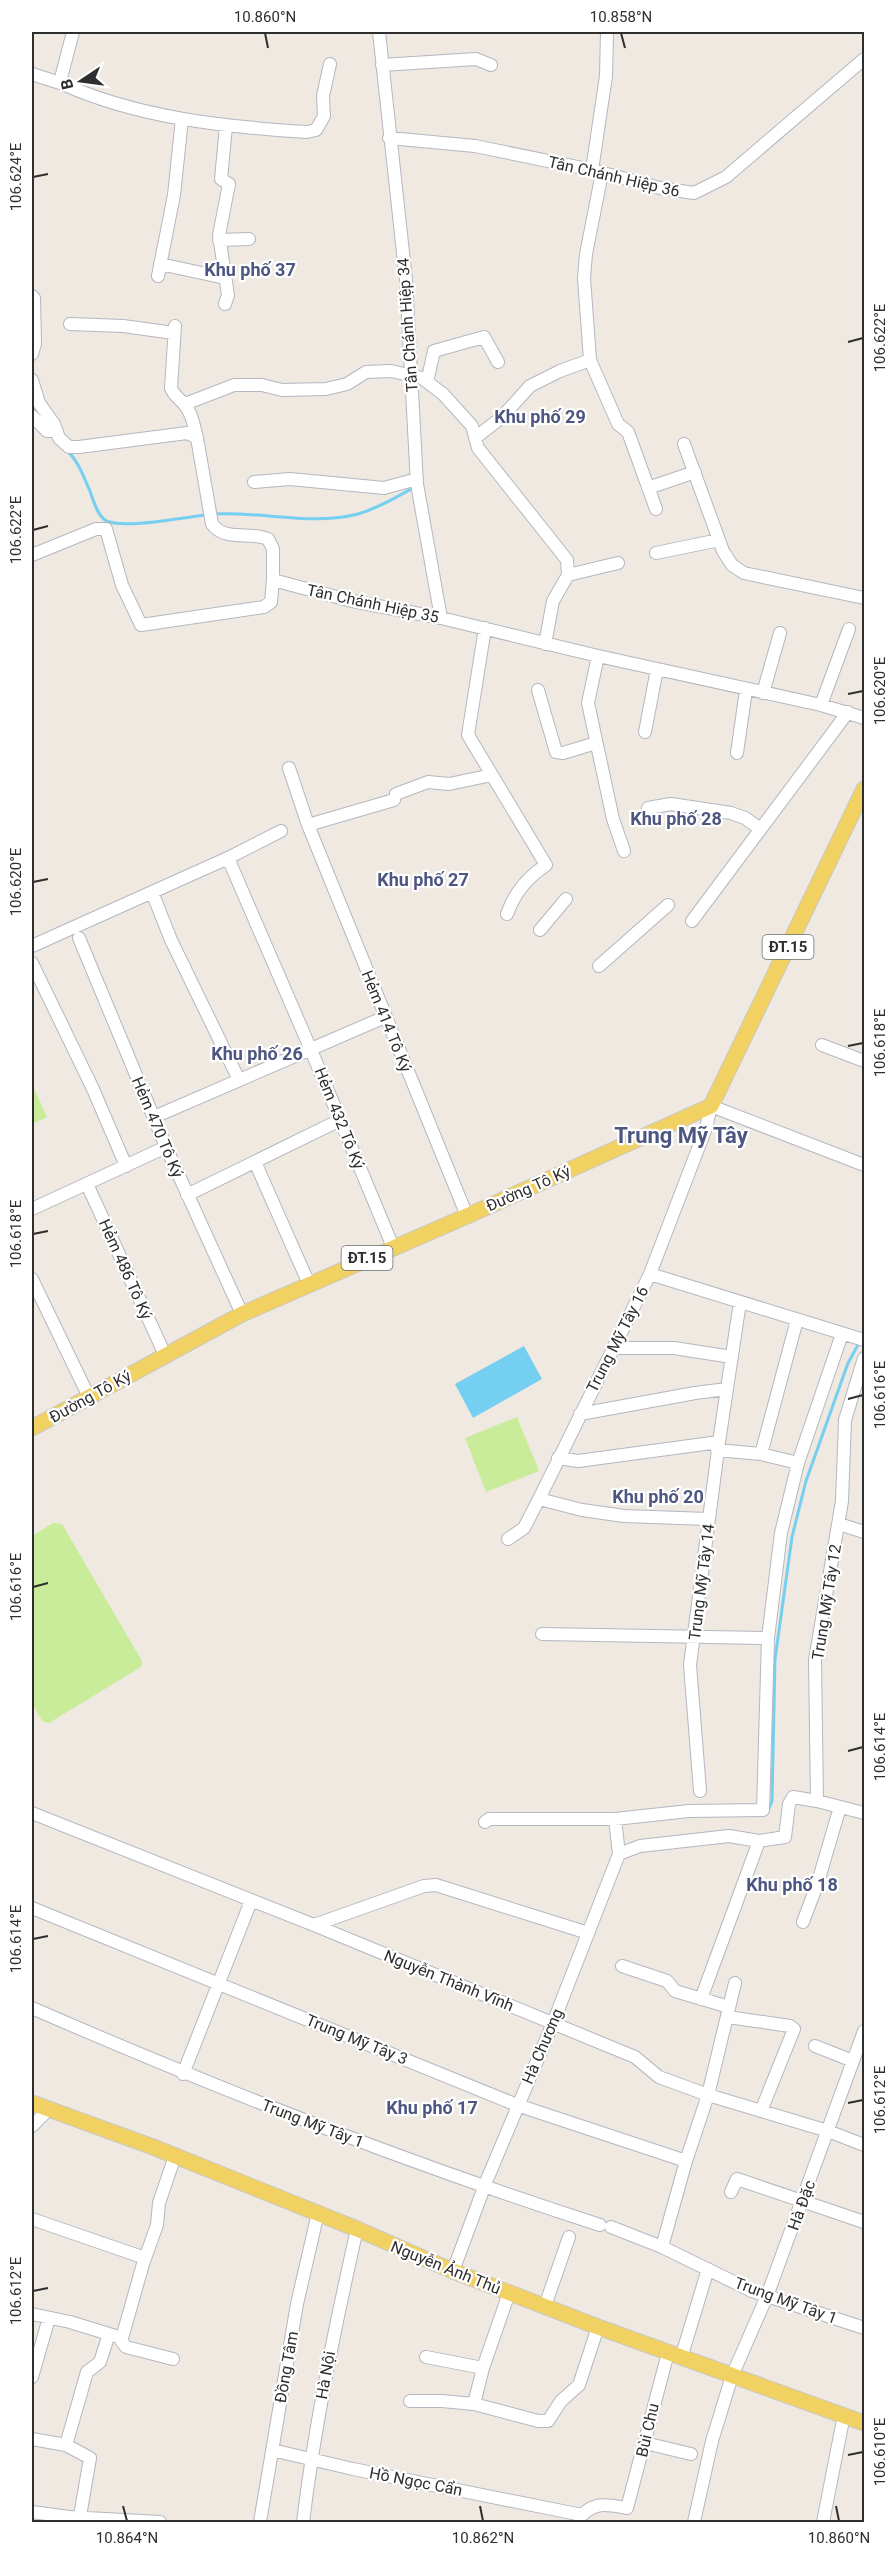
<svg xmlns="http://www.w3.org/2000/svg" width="896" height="2554" viewBox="0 0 896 2554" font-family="Roboto,sans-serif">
<rect width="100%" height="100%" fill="#efe9e1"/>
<path fill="#c9ec9a" d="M32 1084 47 1117 32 1124Z
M517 1417 539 1471 486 1492 465 1438Z
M53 1523 62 1524 142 1661 141 1667 49 1723 42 1721 32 1703V1536Z"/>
<path fill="#75cff0" d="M524 1346 542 1379 473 1418 455 1384Z"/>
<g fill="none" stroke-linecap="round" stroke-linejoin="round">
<path stroke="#75cff0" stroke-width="3" d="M32 402 37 413
M67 451C78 460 84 478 90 491 93 500 97 514 105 520 120 530 186 517 206 515
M213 514C260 511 312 526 358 514 378 508 395 498 413 488
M768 1811 772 1801 775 1659 792 1537 806 1481 848 1363 859 1343"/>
<g stroke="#b4b7c1" stroke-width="14">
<path id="minor" d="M73 32 61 78 63 84C138 118 226 127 307 132L316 130 324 116 323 96 330 64
M379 32 406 280 417 484 441 618
M382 65 476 59 491 65
M32 74 63 84
M389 138 475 146 592 170 660 188 694 193 726 177 864 59
M592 170 606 76 607 32
M602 173 586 254 584 278 590 360 618 424 628 432 656 509
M219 240 249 239
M160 264 225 278
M158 276 174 195 182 119
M32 296 34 298 35 344 32 354
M225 304 228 295 219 235 229 184 221 179 226 126
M70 324 123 326 174 333
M175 326 171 388C174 396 179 398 184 404 192 413 194 426 197 438
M32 380 39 403 54 424 59 438 69 447H79L187 433 197 438 212 524C225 542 251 531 268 539L273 549V580L352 601 441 618 598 656 821 705 864 718
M427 382 434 351 484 337 498 362
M185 404 234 385H262L282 390 326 389 347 384 366 372 391 371 422 378 443 394 472 426 478 448 567 560 568 575 553 601 545 644
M32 416 47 431H57
M475 438 502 417 530 386 560 371 590 360
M684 444 723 551 732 565 744 573 864 598
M254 482 290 479 384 488 417 479
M648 488 695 472
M656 553 719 540
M32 555 96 529H106L122 585 141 625 264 607 271 602 273 580
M568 575 618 563
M485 628 468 735 546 865C527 878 515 892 507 914
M598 656 588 703 613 819 624 851
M538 690 556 752 563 753 596 743
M763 693 780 633
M821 705 849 629
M645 732 657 669
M737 753 746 690
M289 768 308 825 467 1216
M396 794 428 782 449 784 492 775
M648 808 671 804 731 813 745 818 759 828
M308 825 394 800
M228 858 311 1050 393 1247
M152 892 171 940 239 1080
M692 921 848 712
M540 930 566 899
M79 938 166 1147 242 1314
M32 946 228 858 281 831
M32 963 93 1089 126 1166
M599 966 668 905
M822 1045 864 1061
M154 1117 385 1017
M255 1162 309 1284
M87 1184 165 1355
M187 1195 340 1120
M32 1209 166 1147
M650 1274 864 1340
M32 1279 89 1397
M613 1348H674L732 1357
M864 1358 845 1420 842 1501 815 1660 817 1801 864 1813
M580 1414 695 1393 727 1389
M717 1450 761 1454 797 1320
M558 1458 578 1461 719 1442
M798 1463 842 1334
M539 1499 582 1510 624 1516 708 1519
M839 1524 864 1532
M508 1539 524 1528 539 1499 650 1274 706 1128 711 1106 864 1165
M542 1634 768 1638
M700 1791 690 1665 719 1442 740 1302
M32 1813 314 1925 635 2057 659 2077 708 2095 828 2131 864 2145
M485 1822 489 1819H615L689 1811 763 1810 768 1638 781 1533 798 1463 761 1454
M619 1854 640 1846 729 1836 759 1841 785 1837 789 1804 793 1797 817 1801
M32 1908 517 2105 686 2161
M803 1922 818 1882 840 1807
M314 1925 424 1886 436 1885 588 1933
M622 1966 667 1981 675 1991 729 2007
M701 1999 759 1841
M32 2008C218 2089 407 2163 600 2225
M728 2017 790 2026 794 2029 761 2111
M815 2046 853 2061
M183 2074 251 1901
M32 2126 48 2110
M731 2192 737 2179 864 2222
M32 2219 145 2258
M611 2227 662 2247 752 2291 864 2328
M662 2247 686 2161 708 2095 735 1983
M453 2271 486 2182 553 2023 619 1854 615 1819
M509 2293 483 2368 474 2404 538 2421H548L561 2401 579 2385 598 2327
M545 2306 569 2237
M32 2314 70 2322 122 2338 143 2264 157 2225 159 2203 175 2156
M122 2338V2342L126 2347 173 2359
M426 2357 483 2368
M681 2358 708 2269
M32 2377 49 2318
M410 2401H442L474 2404
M32 2439 66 2445 90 2458 79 2522
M645 2443 691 2454
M66 2445 87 2372 100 2362 109 2334
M272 2450 353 2469 582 2515C596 2501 609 2505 627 2508L668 2353
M32 2512 69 2517 160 2522
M260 2522 297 2304 318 2213
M303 2522C315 2423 335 2327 357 2229
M694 2522 712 2441 732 2376 767 2296 864 2031
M823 2522 844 2415"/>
</g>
<g stroke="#c9c9c9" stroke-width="17">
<path id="major" d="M32 1428 242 1314 467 1216 711 1106 864 789
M32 2103 153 2147 357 2229 453 2271 598 2327 864 2423"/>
</g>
<use href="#minor" stroke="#fff" stroke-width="12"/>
<use href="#major" stroke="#f2d163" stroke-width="15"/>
</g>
<path fill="none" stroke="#2e2e2e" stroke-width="2" d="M265 33 268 48M621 33 625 48M33 177 48 174M848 342 863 338M33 530 48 526M848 694 863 691M33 882 48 879M848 1046 863 1043M33 1234 48 1231M848 1399 863 1395M33 1587 48 1583M848 1751 863 1747M33 1939 48 1936M848 2103 863 2100M33 2291 48 2288M848 2455 863 2452M123 2506 127 2521M480 2506 483 2521M836 2506 839 2521"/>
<g text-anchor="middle" stroke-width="4.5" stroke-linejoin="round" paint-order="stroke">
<g fill="#fff" stroke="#6d6d6d" stroke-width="1.5">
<rect x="762.5" y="935" width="51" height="24" rx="4.5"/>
<rect x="341.5" y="1246" width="51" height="24" rx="4.5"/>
</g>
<g font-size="15" font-weight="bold" fill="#2e2e2e">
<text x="788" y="952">ĐT.15</text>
<text x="367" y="1263">ĐT.15</text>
</g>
<g font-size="16" fill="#2e2e2e" stroke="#fff">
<text transform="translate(614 176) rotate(13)" y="6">Tân Chánh Hiệp 36</text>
<text transform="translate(407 325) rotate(-94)" y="6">Tân Chánh Hiệp 34</text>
<text transform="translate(373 603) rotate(12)" y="6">Tân Chánh Hiệp 35</text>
<text transform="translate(387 1021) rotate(68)" y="6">Hẻm 414 Tô Ký</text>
<text transform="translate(340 1118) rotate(68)" y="6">Hẻm 432 Tô Ký</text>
<text transform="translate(158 1127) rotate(67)" y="6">Hẻm 470 Tô Ký</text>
<text transform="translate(528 1188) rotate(-24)" y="6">Đường Tô Ký</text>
<text transform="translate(126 1269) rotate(66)" y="6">Hẻm 486 Tô Ký</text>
<text transform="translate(617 1339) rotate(-63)" y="6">Trung Mỹ Tây 16</text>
<text transform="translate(90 1396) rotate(-29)" y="6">Đường Tô Ký</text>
<text transform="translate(701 1582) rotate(-83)" y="6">Trung Mỹ Tây 14</text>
<text transform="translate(826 1602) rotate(-81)" y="6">Trung Mỹ Tây 12</text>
<text transform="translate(449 1980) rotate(22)" y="6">Nguyễn Thành Vĩnh</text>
<text transform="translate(357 2039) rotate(22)" y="6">Trung Mỹ Tây 3</text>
<text transform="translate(542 2046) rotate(-67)" y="6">Hà Chương</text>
<text transform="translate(313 2123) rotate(21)" y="6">Trung Mỹ Tây 1</text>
<text transform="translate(801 2205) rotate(-70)" y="6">Hà Đặc</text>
<text transform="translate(446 2267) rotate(22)" y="6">Nguyễn Ảnh Thủ</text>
<text transform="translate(786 2300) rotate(20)" y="6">Trung Mỹ Tây 1</text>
<text transform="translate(286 2367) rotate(-80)" y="6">Đồng Tâm</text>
<text transform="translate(325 2375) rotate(-80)" y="6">Hà Nội</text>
<text transform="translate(647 2430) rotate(-77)" y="6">Bùi Chu</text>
<text transform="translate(416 2481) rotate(11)" y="6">Hồ Ngọc Cẩn</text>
</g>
<g font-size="18" font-weight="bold" fill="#4d5680" stroke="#fff">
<text x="250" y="276">Khu phố 37</text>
<text x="540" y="423">Khu phố 29</text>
<text x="676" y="825">Khu phố 28</text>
<text x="423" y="886">Khu phố 27</text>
<text x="257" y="1060">Khu phố 26</text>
<text x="658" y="1503">Khu phố 20</text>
<text x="792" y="1891">Khu phố 18</text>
<text x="432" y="2114">Khu phố 17</text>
</g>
<g font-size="22" font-weight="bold" fill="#4d5680" stroke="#fff">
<text x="681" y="1143">Trung Mỹ Tây</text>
</g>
</g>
<rect width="896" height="2554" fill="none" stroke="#ffffff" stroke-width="66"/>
<g transform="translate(81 81) rotate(257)" stroke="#ffffff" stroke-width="4.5" paint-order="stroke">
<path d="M0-4.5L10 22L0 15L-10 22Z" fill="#2e2e2e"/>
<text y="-9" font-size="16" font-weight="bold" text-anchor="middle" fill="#2e2e2e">B</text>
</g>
<rect x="33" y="33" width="830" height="2488" fill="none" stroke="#2e2e2e" stroke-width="2"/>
<g font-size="15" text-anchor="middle" fill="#2e2e2e">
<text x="265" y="22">10.860°N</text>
<text x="621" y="22">10.858°N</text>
<text transform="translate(16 177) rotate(-90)" y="5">106.624°E</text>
<text transform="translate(880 338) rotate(-90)" y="5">106.622°E</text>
<text transform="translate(16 530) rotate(-90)" y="5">106.622°E</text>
<text transform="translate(880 691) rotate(-90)" y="5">106.620°E</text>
<text transform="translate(16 882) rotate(-90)" y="5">106.620°E</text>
<text transform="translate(880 1043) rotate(-90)" y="5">106.618°E</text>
<text transform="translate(16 1234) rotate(-90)" y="5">106.618°E</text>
<text transform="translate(880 1395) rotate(-90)" y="5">106.616°E</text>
<text transform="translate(16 1587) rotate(-90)" y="5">106.616°E</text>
<text transform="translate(880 1747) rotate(-90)" y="5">106.614°E</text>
<text transform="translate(16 1939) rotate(-90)" y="5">106.614°E</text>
<text transform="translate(880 2100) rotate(-90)" y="5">106.612°E</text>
<text transform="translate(16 2291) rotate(-90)" y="5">106.612°E</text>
<text transform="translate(880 2452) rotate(-90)" y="5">106.610°E</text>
<text x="127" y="2543">10.864°N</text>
<text x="483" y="2543">10.862°N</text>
<text x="839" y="2543">10.860°N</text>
</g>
</svg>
